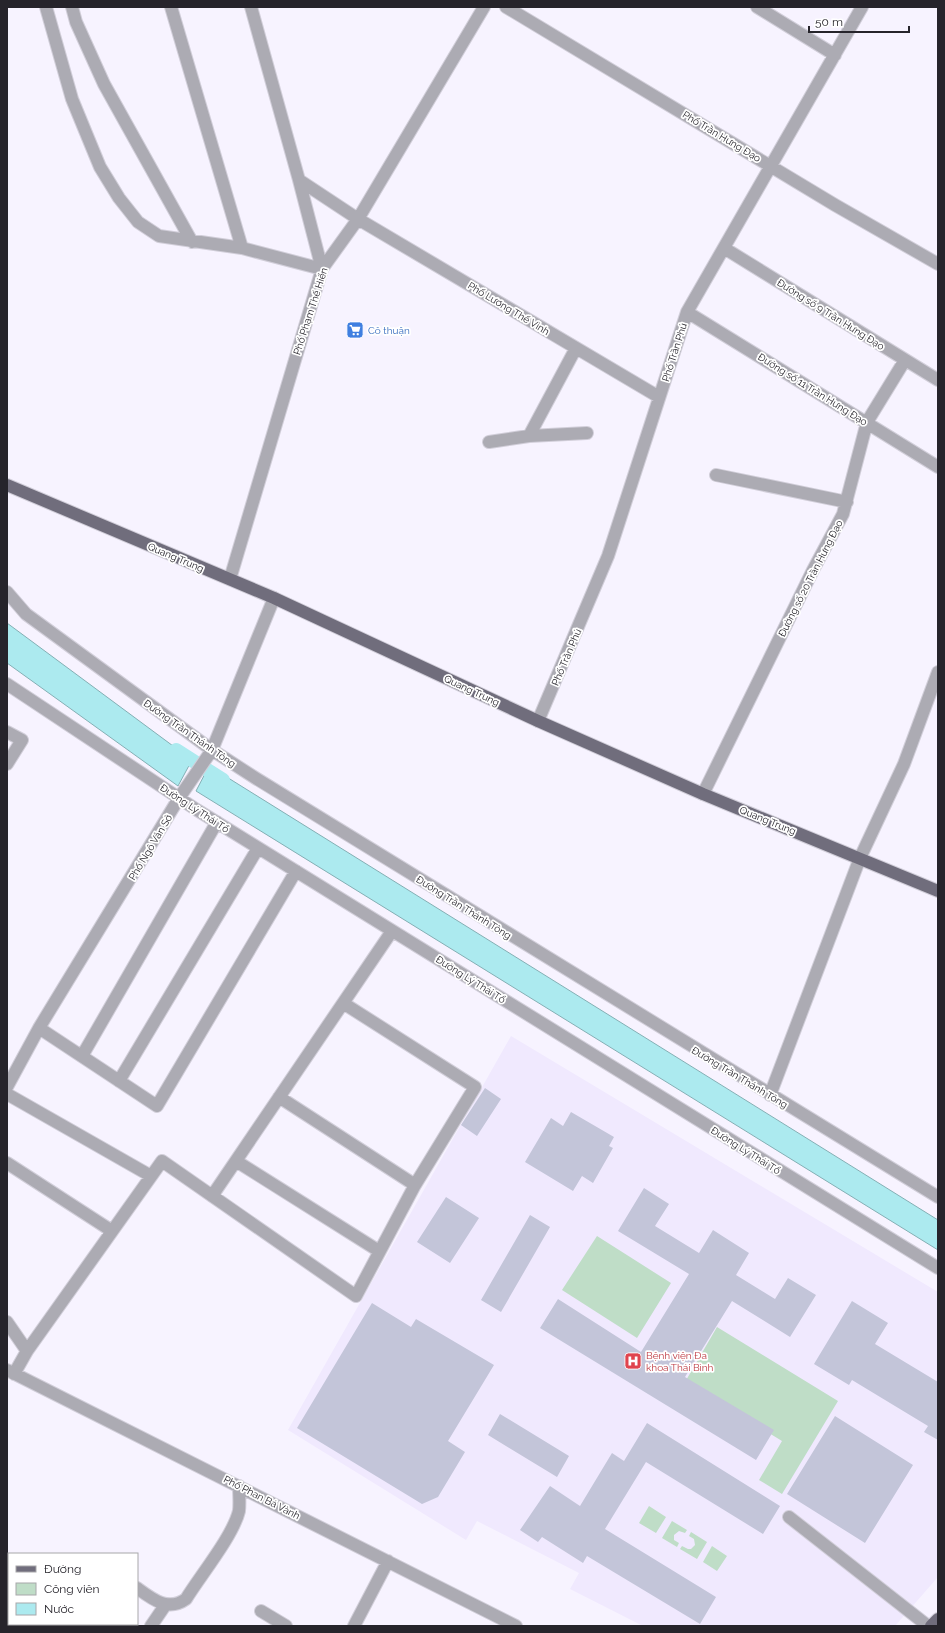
<svg xmlns="http://www.w3.org/2000/svg" width="945" height="1633" viewBox="0 0 945 1633" font-family="Raleway,sans-serif">
<rect width="100%" height="100%" fill="#f7f3ff"/>
<path fill="#f0e9fe" d="M511 1036 938 1292V1577L895 1626H643L570 1589 579 1573 477 1521 466 1540 288 1430Z"/>
<path fill="#bfddc7" d="M597 1236 671 1283 637 1338 562 1290Z
M717 1327 838 1401 782 1494 759 1480 782 1441 685 1382Z
M649 1506 666 1517 656 1533 639 1523Z
M672 1521 687 1530 685 1533 679 1531 674 1535V1540L679 1543 677 1547 662 1538Z
M691 1532 707 1542 697 1559 680 1549 682 1546 688 1549H691L695 1545 694 1539 689 1536Z
M712 1546 727 1556 717 1571 703 1562Z"/>
<path fill="#aceaef" stroke="#84afb4" d="M7 623 192 760 178 786 7 663Z
M209 766 938 1220V1250L196 791Z"/>
<g fill="none" stroke-linecap="round" stroke-linejoin="round">
<path stroke="#aceaef" stroke-width="14" d="M176 750 223 780"/>
</g>
<path fill="#c3c5d9" d="M485 1088 501 1099 477 1136 461 1125Z
M571 1112 614 1137 609 1146 613 1148 593 1183 582 1176 573 1191 525 1162 551 1118 563 1126Z
M644 1188 669 1204 655 1226 699 1253 713 1230 749 1253 736 1275 775 1299 788 1278 816 1295 790 1337 732 1301 685 1377 774 1430 756 1460 540 1328 558 1299 641 1352 689 1274 618 1231Z
M446 1197 479 1218 450 1263 417 1242Z
M530 1215 550 1227 501 1312 481 1300Z
M852 1301 888 1323 875 1344 938 1382V1440L924 1432 928 1426 852 1380 849 1385 814 1364Z
M372 1303 411 1327 416 1319 494 1365 448 1441 465 1452 438 1497 422 1504 297 1428Z
M500 1414 569 1456 557 1477 488 1435Z
M835 1416 913 1465 865 1543 787 1494Z
M647 1423 780 1506 763 1534 646 1462 605 1529 716 1597 700 1624 587 1556 583 1563 542 1537 538 1542 520 1530 550 1486 580 1506 612 1453 624 1461Z"/>
<g fill="none" stroke-linecap="round" stroke-linejoin="round">
<g stroke="#d1ced9" stroke-width="14">
<path id="minor" d="M46 7 72 99 100 167 119 198 138 222 159 236 242 248 322 269 299 180
M72 7 76 22 104 84 192 242
M171 7 242 248
M251 7 299 180 358 219 659 397
M506 7 835 205 938 264
M757 7 835 55
M724 248 938 380
M687 312 938 467
M529 436 576 348
M489 442 529 436 587 433
M716 475 847 502
M230 579 322 269 358 219 484 7
M7 592 26 614 212 750 257 779 938 1197
M7 684 197 810 938 1268
M538 721 608 556 687 312 862 7
M7 732 22 740 7 764
M703 794 813 570 843 514 867 422 905 360
M39 1028 157 1106 296 871
M82 1056 217 822
M119 1081 258 848
M7 1087 39 1028 179 798 212 750 274 598
M7 1094 151 1176
M770 1095 860 858 904 764 938 672
M279 1097 415 1185
M236 1161 379 1251
M7 1163 112 1231
M212 1196 392 931
M7 1322 27 1351
M7 1370 516 1626
M14 1374 27 1351 162 1161 356 1296 415 1185 475 1087 343 1003
M789 1517 928 1626
M137 1588C152 1599 168 1612 186 1599 200 1576 233 1536 239 1511 240 1503 239 1494 239 1486
M261 1611 286 1626
M73 1624 77 1626
M151 1626 166 1604
M354 1626 388 1561"/>
</g>
<g stroke="#d1ced9" stroke-width="14">
<path id="major" d="M7 485 274 598 538 721 703 794 938 891
M931 1626 938 1619"/>
</g>
<use href="#minor" stroke="#acabb3" stroke-width="12"/>
<use href="#major" stroke="#706d7c" stroke-width="12"/>
</g>
<defs>
<g id="supermarket-square" transform="scale(0.9)"><rect x="-9" y="-9" width="18" height="18" rx="4" fill="#3f7fe0" stroke="#fff"/><path d="M-6-5.5h2.5l.6 2H6L4.5 2H-2.5L-4.4-4H-6ZM-1.5 3.2a1.3 1.3 0 1 0 .1 0ZM3 3.2a1.3 1.3 0 1 0 .1 0Z" fill="#fff"/></g>
<g id="hospital-square" transform="scale(0.9)"><rect x="-9" y="-9" width="18" height="18" rx="4" fill="#e0444e" stroke="#fff"/><path d="M-5-5h3v3.5h4V-5h3V5h-3V1.5h-4V5h-3Z" fill="#fff"/></g>
</defs>
<g fill-rule="evenodd">
<use href="#supermarket-square" x="355" y="330"/>
<use href="#hospital-square" x="633" y="1361"/>
</g>
<g text-anchor="middle" stroke-width="3.5" stroke-linejoin="round" paint-order="stroke">
<g font-size="10" fill="#26242b" stroke="#fff">
<text transform="translate(722 136) rotate(31)" y="4">Phố Trần Hưng Đạo</text>
<text transform="translate(509 308) rotate(31)" y="4">Phố Lương Thế Vinh</text>
<text transform="translate(310 311) rotate(-72)" y="4">Phố Phạm Thế Hiển</text>
<text transform="translate(831 314) rotate(32)" y="4">Đường số 9 Trần Hưng Đạo</text>
<text transform="translate(674 352) rotate(-72)" y="4">Phố Trần Phú</text>
<text transform="translate(813 389) rotate(32)" y="4">Đường số 11 Trần Hưng Đạo</text>
<text transform="translate(176 557) rotate(23)" y="4">Quang Trung</text>
<text transform="translate(810 578) rotate(-63)" y="4">Đường số 20 Trần Hưng Đạo</text>
<text transform="translate(566 657) rotate(-67)" y="4">Phố Trần Phú</text>
<text transform="translate(472 690) rotate(25)" y="4">Quang Trung</text>
<text transform="translate(190 733) rotate(35)" y="4">Đường Trần Thánh Tông</text>
<text transform="translate(195 808) rotate(33)" y="4">Đường Lý Thái Tổ</text>
<text transform="translate(768 820) rotate(22)" y="4">Quang Trung</text>
<text transform="translate(150 847) rotate(-59)" y="4">Phố Ngô Văn Sở</text>
<text transform="translate(464 907) rotate(32)" y="4">Đường Trần Thánh Tông</text>
<text transform="translate(471 979) rotate(32)" y="4">Đường Lý Thái Tổ</text>
<text transform="translate(740 1077) rotate(31)" y="4">Đường Trần Thánh Tông</text>
<text transform="translate(746 1150) rotate(32)" y="4">Đường Lý Thái Tổ</text>
<text transform="translate(262 1497) rotate(27)" y="4">Phố Phan Bá Vành</text>
</g>
<g font-size="10" fill="#366cbe" stroke="#fff" text-anchor="start">
<text x="368" y="334">Cô thuận</text>
</g>
<g font-size="10" fill="#be3a42" stroke="#fff" text-anchor="start">
<text x="646" y="1359">Bệnh viện Đa<tspan x="646" dy="12">khoa Thái Bình</tspan></text>
</g>
</g>
<rect width="945" height="1633" fill="none" stroke="#26242b" stroke-width="16"/>
<rect x="8" y="1553" width="130" height="72" fill="#ffffff" stroke="#a8a7aa"/>
<rect x="16" y="1566" width="20" height="6" fill="#706d7c" stroke="#a8a7aa"/>
<text x="44" y="1573" font-size="12" fill="#26242b">Đường</text>
<rect x="16" y="1583" width="20" height="12" fill="#bfddc7" stroke="#a8a7aa"/>
<text x="44" y="1593" font-size="12" fill="#26242b">Công viên</text>
<rect x="16" y="1603" width="20" height="12" fill="#aceaef" stroke="#a8a7aa"/>
<text x="44" y="1613" font-size="12" fill="#26242b">Nước</text>
<path d="M809 26v6h100v-6" fill="none" stroke="#26242b" stroke-width="2"/>
<text x="815" y="26" font-size="12" fill="#26242b" stroke="#ffffff" stroke-width="3" paint-order="stroke">50 m</text>
</svg>
